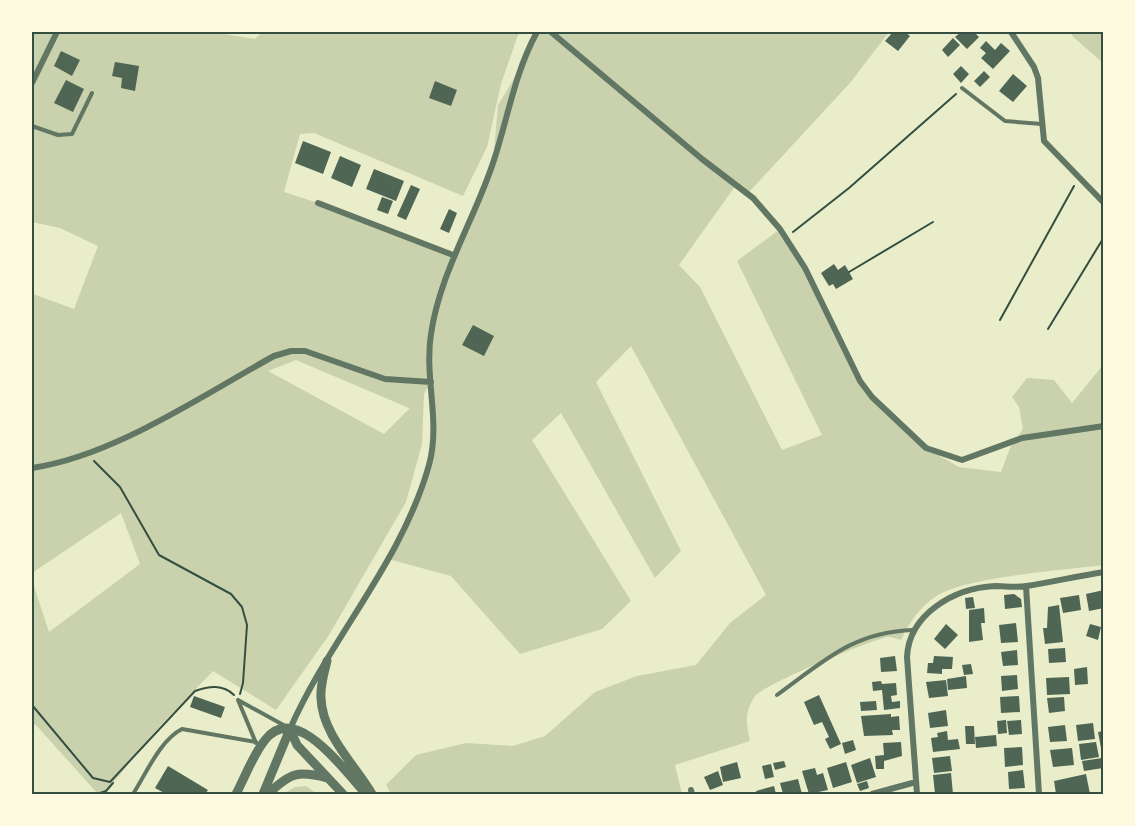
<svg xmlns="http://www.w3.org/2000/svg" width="1135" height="826" viewBox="0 0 1135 826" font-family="'Fira Sans',sans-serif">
<rect width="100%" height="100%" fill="#e9edc9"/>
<path fill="#cad2ad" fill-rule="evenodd" d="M32 32H212L255 39 262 32H519L501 84 487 147 463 196 314 133 300 134 284 192 318 203 453 255 493 162 498 105 521 67 537 32H889L850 83 748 193 736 185 679 265 700 287 782 450 822 435 737 261 780 229 805 268 860 381 926 448 959 467 1001 472 1010 448 1023 429 1019 407 1012 397 1027 378 1054 380 1072 403 1103 365V565C1065 570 964 577 935 597 920 607 908 624 901 640 897 639 892 637 888 637 870 640 763 685 755 696 744 714 746 722 750 741L675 765 682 794H391L386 785 416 755 466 743 513 746 545 736 595 692 637 676 696 665 730 623 766 595 631 346 596 382 681 551 655 578 561 413 532 440 631 601 602 629 520 654 451 576 388 559 429 464 433 434 430 383 424 394 422 444 406 502 329 635 276 710 213 671 159 727 104 794H98L35 724 32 728V580L49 632 140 564 121 513 32 573V298L33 294 74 309 98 246 60 228 32 222ZM296 360 409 408V409L384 434 268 371Z
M1077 32H1103V63L1071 35Z
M306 786 317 794H283L295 787Z"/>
<path fill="#4f6655" d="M893 32H905L910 36 898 51 885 41Z
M961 32H974L979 37 967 49 955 37Z
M953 38 960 45 948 57 942 50Z
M986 41 995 50 1001 43 1010 51 993 69 981 58 986 53 980 48Z
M61 51 80 60 72 76 54 66Z
M115 62 139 66 135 91 121 88 122 78 112 76Z
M961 66 969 74 961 83 953 74Z
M984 71 990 77 980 87 974 81Z
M1013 74 1027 86 1013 102 999 91Z
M66 80 84 89 73 112 54 103Z
M435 81 457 90 451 106 429 98Z
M303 141 331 152 323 174 295 163Z
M340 156 361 165 352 187 331 178Z
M374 169 404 181 396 201 366 189Z
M411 185 420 189 406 220 397 216Z
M382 197 393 201 388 214 377 210Z
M449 209 457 213 449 233 440 229Z
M834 264 838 270 845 265 853 279 836 289 833 284 829 286 821 273Z
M473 325 494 336 484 356 462 345Z
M1104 590V608L1089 611 1086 594Z
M1014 594 1021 599 1022 607 1005 609 1004 595Z
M1079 595 1081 610 1063 613 1060 598Z
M973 597 975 608 966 609 965 598Z
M1059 605 1063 642 1045 644 1043 628H1047L1048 607Z
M984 608 985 623H981L983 640 969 642V610Z
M1016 623 1018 642 1001 643 999 625Z
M946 624 958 635 945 649 934 639Z
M1090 624 1101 627 1098 640 1086 636Z
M1065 648 1066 662 1049 663 1048 649Z
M1017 650 1018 665 1003 666 1001 652Z
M895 656 897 671 881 672 880 658Z
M934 656 953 657 952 669H942V674L927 673 928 663H933Z
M971 664 973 674 964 675 962 665Z
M1087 667 1088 684 1075 685 1074 669Z
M1017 675 1018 689 1002 691 1001 676Z
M966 676 967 688 948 690 947 679Z
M1069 677 1070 694 1047 695 1046 678Z
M946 680 948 696 929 698 926 682Z
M881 681 882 684 896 683 897 695 891 696 892 702 900 701V708L884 710 882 690 873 691 872 682Z
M819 695 841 744 830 749 825 739 829 737 822 722 814 725 804 702Z
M194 696 225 707 221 718 190 707Z
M1019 696 1020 712 1001 713 1000 697Z
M1064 697 1065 711 1049 713 1047 698Z
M876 701 877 710 861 711 860 702Z
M946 710 948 726 930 728 928 713Z
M891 714V717L899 716 900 730H892L893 735 864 736 861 716Z
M1006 720 1007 733 998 734 997 721Z
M1021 720 1022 734 1009 735 1007 721Z
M1093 723 1095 739 1078 741 1076 725Z
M1065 725 1067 741 1050 742 1048 727Z
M965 726H974L975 744H966Z
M947 731 948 740 958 739 960 749 933 752 931 738 938 737 937 733Z
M1104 731V747L1101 748 1098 732Z
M996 735 997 746 976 748 975 737Z
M853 740 856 750 845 754 842 743Z
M901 742 902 756 884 761V769H876L875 756 884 755 883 743Z
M1096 742 1099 757 1081 760 1079 744Z
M1022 747 1023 765 1005 767 1004 748Z
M1072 748 1074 765 1053 767 1050 750Z
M950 756 952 771 934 773 932 758Z
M870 758 876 777 857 783 851 765Z
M1102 758 1103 768 1084 771 1082 761Z
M784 761 786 767 775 770 773 763Z
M737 762 741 778 723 782 720 767Z
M846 762 852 782 833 788 827 768Z
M771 764 774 777 765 779 762 766Z
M168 766 208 790 205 794H166L155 788Z
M815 768 817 775 823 773 828 790 809 794 802 771Z
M1023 770 1025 788 1009 789 1008 772Z
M718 771 723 785 710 790 704 777Z
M951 773 953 794H935L933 775Z
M1086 774 1090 794H1056L1054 781Z
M798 779 802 794H783L780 783Z
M867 781 869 788 860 791 857 784Z
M774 786 776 794H757L756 791Z"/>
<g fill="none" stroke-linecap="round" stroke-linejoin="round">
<path stroke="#344e41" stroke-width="2" d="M793 232 849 188 956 94
M849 272 933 222
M1000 320 1074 186
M1048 329 1104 237
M94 461 120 487 159 555 231 594 242 607 247 625 243 683 240 694
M32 705 93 778 110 782 195 691C209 686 223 684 234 695
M97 794 106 791 113 783"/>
<path stroke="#617663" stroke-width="4" d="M962 88 1005 121 1042 124
M32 126 58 135 72 134 92 93
M777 695C824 661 853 632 913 630
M238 700 287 727
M238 700 256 743
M133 794C146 774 160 740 182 729L256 742"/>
<path stroke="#617663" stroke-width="6" d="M551 32 702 159 753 198 780 229 805 268 860 381 872 397 926 448 962 460 1022 438 1104 426
M1011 32 1034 67 1038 78 1044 141 1104 203
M32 83 57 32
M318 203 453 255
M32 468C114 456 201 396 274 356L291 351H305L385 379 431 382
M1026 586 1039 794
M290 729C330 638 402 562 429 465 441 422 424 378 431 334 440 272 475 219 494 160 508 117 515 72 537 32
M691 790 692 794
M872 794 916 782
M917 794 907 657C909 614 954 588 995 586 1005 586 1016 588 1027 586 1052 582 1078 576 1104 572"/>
<path stroke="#617663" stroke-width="9" d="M327 661C324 673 320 686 321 698 322 734 355 765 372 794
M290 729 297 745 343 794
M236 794C245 777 253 755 265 740 296 700 346 773 366 794
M263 794 290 729
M268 794C290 773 298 770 327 778"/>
</g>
<rect width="1135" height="826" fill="none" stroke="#fefae0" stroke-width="66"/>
<rect x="33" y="33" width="1069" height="760" fill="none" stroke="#344e41" stroke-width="2"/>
</svg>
